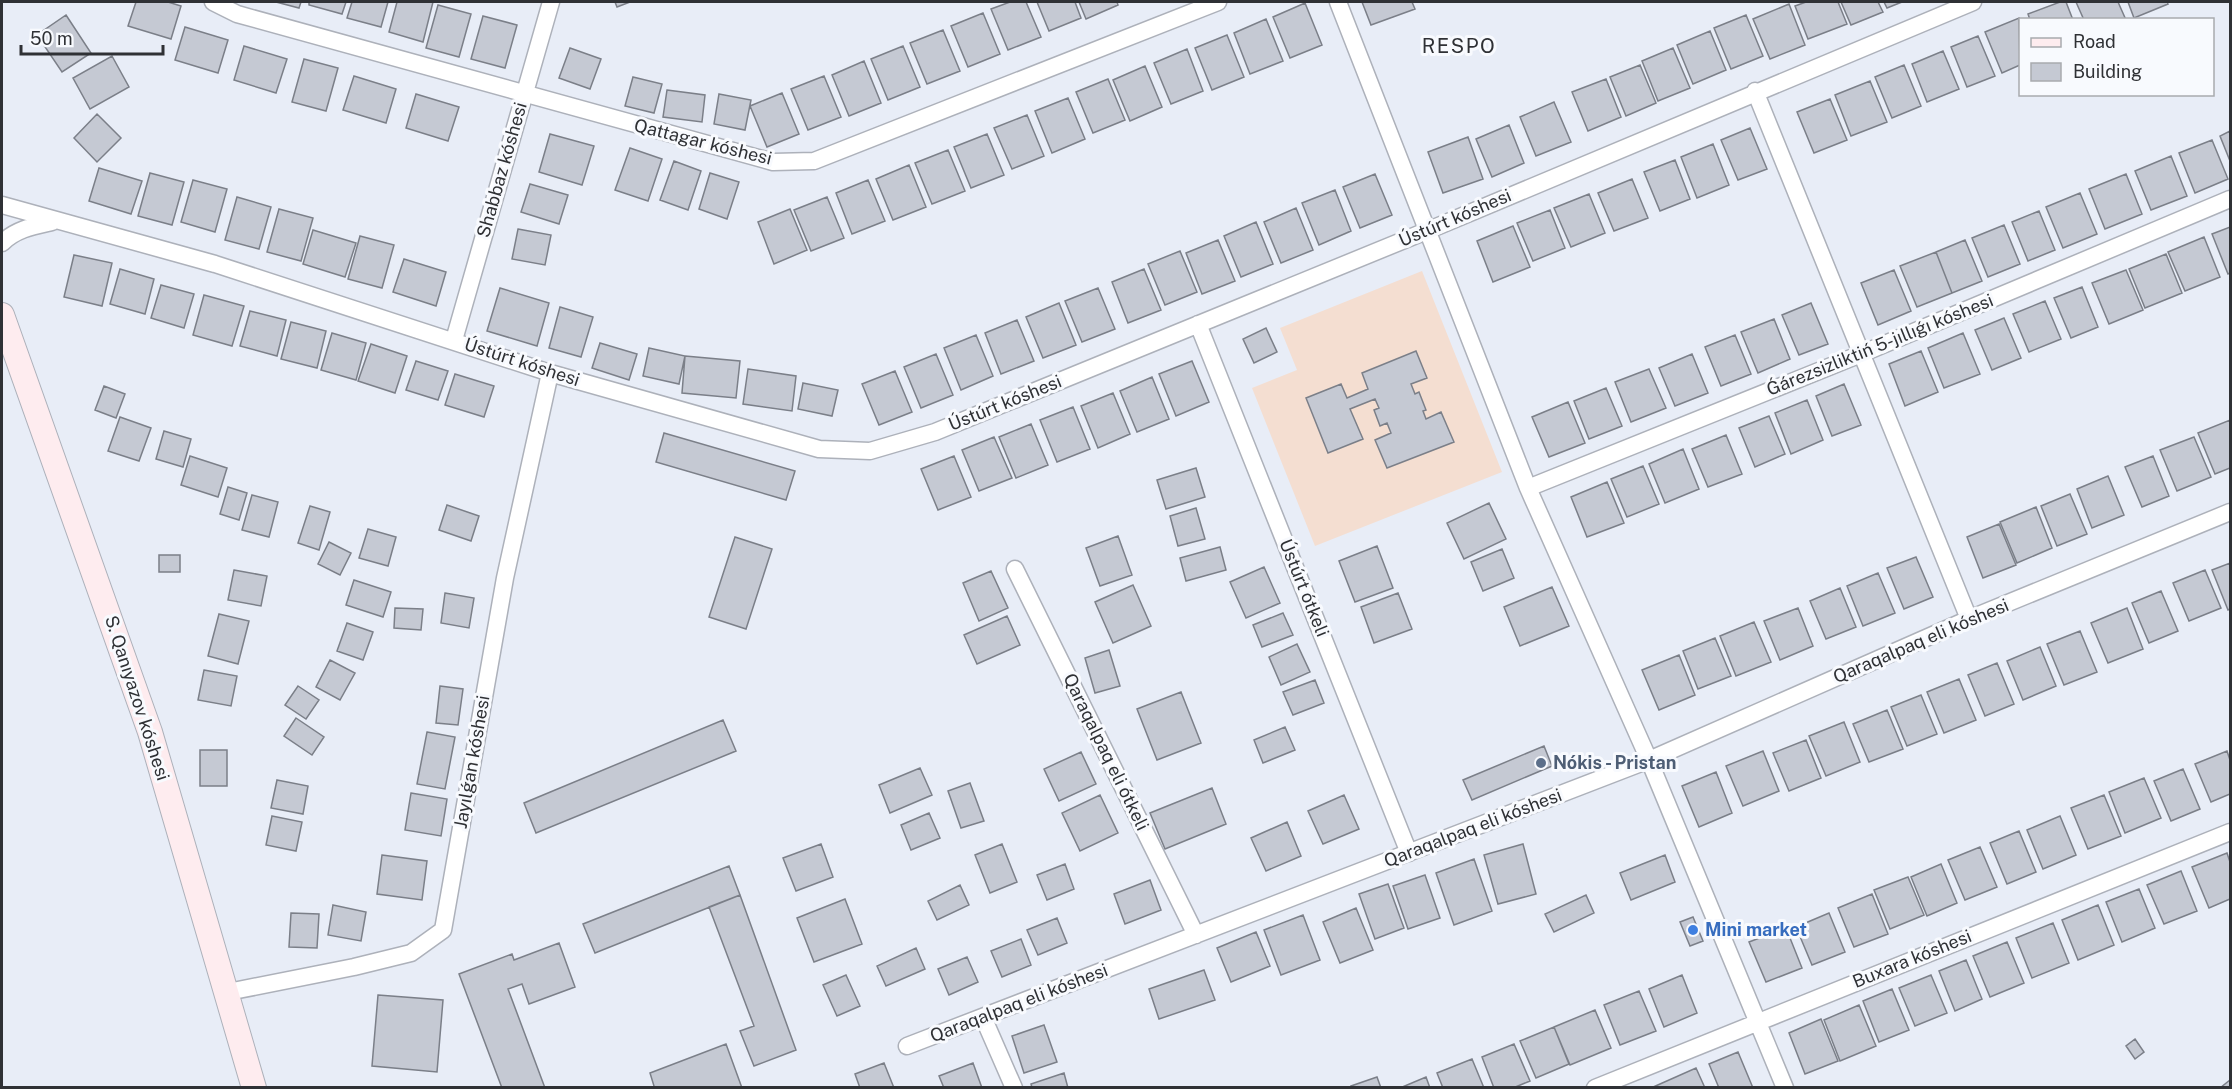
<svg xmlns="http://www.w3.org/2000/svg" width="2232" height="1089" viewBox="0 0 2232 1089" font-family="'Public Sans',sans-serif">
<rect width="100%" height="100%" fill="#e8edf7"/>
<path fill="#f4ded1" d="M1422 271 1502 472 1315 546 1252 388 1297 370 1280 328Z"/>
<path fill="#c5c9d3" stroke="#7b7f88" stroke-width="1.5" d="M136 2H168L181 6 171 39 128 26Z
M276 2H301L299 8Z
M309 2H346L342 14 309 5Z
M352 2H388L381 27 347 18Z
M397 2H433L423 42 389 32Z
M615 2H630L617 7Z
M1010 2H1026L1041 37 1008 50 991 9Z
M1037 2H1075L1081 18 1049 31Z
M1079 2H1117L1118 5 1086 19Z
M1362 2H1412L1415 9 1371 25Z
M1806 2H1838L1847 24 1808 39 1795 6Z
M1841 2H1878L1883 12 1851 25Z
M1884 2H1902L1887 8Z
M2060 2H2066L2073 20H2030L2028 14Z
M2076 2H2118L2126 20H2084Z
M2128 2H2167L2168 4 2134 18Z
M1305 3 1322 45 1290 58 1273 17Z
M1789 4 1805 45 1770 59 1753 19Z
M438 5 471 14 459 57 426 48Z
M983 13 1000 54 968 67 951 26Z
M66 15 91 53 62 72 37 35Z
M1746 15 1763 56 1731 69 1714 28Z
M483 16 517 25 505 68 471 59Z
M2019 18 2020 65 2002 73 1985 32Z
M1266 19 1283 61 1250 74 1234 33Z
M185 27 228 40 218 73 175 60Z
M943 30 960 71 927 84 910 43Z
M1710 31 1726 70 1693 84 1677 45Z
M1227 35 1244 77 1212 90 1195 48Z
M1978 36 1995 76 1967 87 1951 47Z
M244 46 287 59 276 93 234 80Z
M903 46 920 87 888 100 871 59Z
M570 48 601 59 590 89 559 78Z
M1673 48 1690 88 1658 101 1642 61Z
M1187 49 1203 91 1171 104 1154 63Z
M1943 51 1959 89 1927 102 1912 64Z
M112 56 129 87 90 109 73 78Z
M304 59 338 68 326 111 292 102Z
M864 61 881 103 849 116 832 75Z
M1640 65 1656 103 1626 116 1610 77Z
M1904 65 1921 106 1892 118 1875 77Z
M1145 66 1162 107 1130 121 1113 80Z
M354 76 396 89 386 123 343 110Z
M824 76 841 117 808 130 791 89Z
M633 77 662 84 654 113 625 106Z
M1108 79 1125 120 1093 133 1076 92Z
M1606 79 1621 117 1588 131 1572 92Z
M1870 81 1887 122 1851 136 1835 95Z
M667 90 705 95 702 122 663 117Z
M782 93 799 134 767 147 750 106Z
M416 94 459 107 448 141 406 128Z
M719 94 751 100 745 130 714 124Z
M1068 98 1085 139 1052 153 1035 111Z
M1830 99 1847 140 1814 153 1797 112Z
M1554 102 1571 142 1536 156 1520 117Z
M97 114 121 138 97 162 74 138Z
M1027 115 1044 156 1012 169 994 128Z
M1509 125 1524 163 1492 177 1476 139Z
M1750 128 1767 169 1738 180 1721 140Z
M2230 131V161L2220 136Z
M550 134 594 146 582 185 539 172Z
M987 134 1004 175 971 188 954 147Z
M1468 137 1483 179 1443 193 1428 152Z
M2212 140 2228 179 2195 193 2179 153Z
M1713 144 1729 185 1697 198 1681 157Z
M630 148 662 159 648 201 615 190Z
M948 150 965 191 932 204 915 163Z
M2171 156 2187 196 2151 210 2135 171Z
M1675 160 1690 199 1660 211 1644 172Z
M674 161 701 171 688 210 660 200Z
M909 165 926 207 893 220 876 179Z
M99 168 142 181 131 214 89 201Z
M150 173 184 182 172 225 138 216Z
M710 173 739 182 727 219 699 209Z
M1375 174 1392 215 1360 228 1343 187Z
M2126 174 2142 214 2105 229 2089 189Z
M1632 179 1648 218 1614 231 1598 193Z
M193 180 227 189 215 232 181 222Z
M868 180 885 221 852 234 836 193Z
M530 184 568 195 559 224 521 212Z
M1335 190 1351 231 1319 245 1302 203Z
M2080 193 2097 234 2063 248 2046 207Z
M1589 194 1605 233 1571 247 1554 208Z
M237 197 271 207 259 249 225 240Z
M827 197 844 238 811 251 794 210Z
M1296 208 1313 250 1281 263 1264 222Z
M279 209 313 218 301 261 267 252Z
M790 209 807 250 774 264 758 222Z
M1550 210 1565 248 1533 261 1517 223Z
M2039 211 2055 250 2028 261 2012 222Z
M1256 222 1273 264 1241 277 1224 236Z
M2004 225 2020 264 1988 277 1972 238Z
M1513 226 1530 267 1493 282 1477 241Z
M2230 227V273L2228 274 2212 234Z
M518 229 551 235 545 265 512 259Z
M313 230 356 243 345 277 303 264Z
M360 236 394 245 382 288 348 279Z
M2204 237 2220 277 2185 291 2168 252Z
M1218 240 1235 281 1202 294 1186 253Z
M1965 240 1982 281 1952 293 1936 252Z
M1180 251 1197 292 1165 305 1148 264Z
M1936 252 1952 293 1917 307 1900 266Z
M2166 254 2182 293 2145 308 2129 269Z
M74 255 112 263 102 306 64 297Z
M404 259 446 272 436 306 393 292Z
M120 269 154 279 145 314 110 304Z
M1144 269 1161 310 1128 323 1112 282Z
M1894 270 1911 311 1878 325 1861 283Z
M2126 270 2143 310 2109 324 2092 283Z
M161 285 194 294 184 328 151 318Z
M2082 287 2098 327 2071 338 2054 298Z
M500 288 549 303 537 346 487 331Z
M1098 288 1115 329 1082 342 1065 301Z
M204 295 244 306 232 346 193 335Z
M2045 301 2061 339 2029 352 2013 314Z
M1059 303 1076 345 1043 358 1026 317Z
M1811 303 1828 344 1799 355 1782 315Z
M560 307 593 317 581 357 549 348Z
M250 311 286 320 277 356 240 346Z
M2004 318 2021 358 1992 370 1975 330Z
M1774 319 1790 359 1758 373 1741 332Z
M1017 320 1034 361 1001 374 985 333Z
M291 322 326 331 317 368 281 359Z
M1266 328 1277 352 1254 363 1243 339Z
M332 333 366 343 356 380 321 370Z
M1963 333 1980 374 1944 388 1928 348Z
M976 335 993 376 961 390 944 348Z
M1735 335 1751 374 1721 386 1705 347Z
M600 343 637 354 629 380 592 368Z
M371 344 407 356 395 393 358 381Z
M649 348 685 356 679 384 643 376Z
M1416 351 1427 378 1411 384 1415 394 1419 392 1426 410 1423 411 1426 419 1441 412 1454 442 1387 468 1375 440 1391 433 1387 423 1380 426 1374 410 1379 408 1375 399 1350 409 1363 439 1328 453 1306 398 1341 384 1347 398 1368 389 1362 373Z
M1921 351 1938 392 1905 406 1889 364Z
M936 354 953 395 921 408 904 367Z
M1692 354 1708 393 1675 406 1659 368Z
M685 356 740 361 736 398 682 393Z
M416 361 448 371 438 400 406 390Z
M1192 361 1209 402 1176 416 1159 374Z
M748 369 796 376 792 411 743 404Z
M1649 369 1666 408 1631 422 1615 382Z
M895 371 912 412 879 425 862 384Z
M455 374 494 386 484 417 445 405Z
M1152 377 1169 419 1137 432 1120 391Z
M803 383 838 390 832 416 798 409Z
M1844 384 1861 425 1832 436 1816 396Z
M104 386 125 394 116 418 95 410Z
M1606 388 1622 426 1589 439 1574 401Z
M1113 393 1130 434 1098 448 1081 406Z
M1807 400 1823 440 1791 454 1775 413Z
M1568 402 1585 443 1549 457 1532 417Z
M1073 407 1090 449 1057 462 1040 420Z
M1769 416 1785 454 1755 467 1739 428Z
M120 417 151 428 139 461 108 451Z
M2230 420V468L2215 474 2198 433Z
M1031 424 1048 465 1016 478 999 437Z
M164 431 191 439 183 467 156 459Z
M664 433 795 471 786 500 656 462Z
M1726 435 1742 474 1708 487 1692 449Z
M994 437 1012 478 979 491 962 450Z
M2194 437 2211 477 2177 491 2160 450Z
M1683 449 1699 489 1665 503 1649 464Z
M190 456 227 468 218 497 181 485Z
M954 456 971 497 938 510 921 469Z
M2153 456 2169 496 2142 507 2125 467Z
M1643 466 1659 504 1627 517 1611 479Z
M1196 468 1205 497 1166 509 1157 480Z
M2108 476 2124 515 2092 528 2077 489Z
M1607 482 1624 523 1587 537 1571 497Z
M228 487 247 493 239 520 220 514Z
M2070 494 2087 534 2057 546 2041 506Z
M252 495 278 502 269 537 242 530Z
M1489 503 1506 539 1464 559 1447 523Z
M447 505 479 516 471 541 439 530Z
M310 506 330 512 319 550 298 543Z
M2036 507 2052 548 2017 563 2000 522Z
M1196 508 1205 539 1178 546 1170 516Z
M1999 524 2016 565 1983 578 1967 537Z
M368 529 396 537 388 566 359 558Z
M1118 536 1132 575 1100 586 1086 548Z
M735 537 772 549 746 629 709 617Z
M329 542 351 553 340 575 318 564Z
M1377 546 1393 588 1355 602 1339 561Z
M1220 547 1226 570 1186 581 1180 558Z
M1502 549 1514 578 1483 591 1471 562Z
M159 555H180V572H159Z
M1916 557 1933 597 1904 609 1887 568Z
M2230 563V609L2228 610 2212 570Z
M1264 567 1280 603 1246 618 1230 582Z
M234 570 267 576 261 606 228 600Z
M2205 570 2221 608 2189 621 2173 583Z
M991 571 1008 608 979 621 963 583Z
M1878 573 1895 613 1863 626 1847 586Z
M354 580 391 592 383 617 346 605Z
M1133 585 1151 626 1113 643 1095 602Z
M1552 587 1569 626 1520 646 1504 607Z
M1840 588 1856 627 1826 639 1810 601Z
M2161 591 2178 631 2149 643 2132 603Z
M445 593 474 598 469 628 441 623Z
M1398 593 1412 629 1374 643 1361 607Z
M395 608 423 609 421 630 394 628Z
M1798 608 1813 646 1780 660 1764 621Z
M2127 608 2143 649 2108 663 2091 623Z
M1283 613 1293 635 1262 647 1253 625Z
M219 614 249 621 238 664 208 656Z
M1007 616 1020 645 977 664 964 635Z
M1754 622 1771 662 1736 676 1720 636Z
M347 623 373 632 363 660 337 651Z
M2080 631 2097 672 2064 685 2047 644Z
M1715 638 1731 676 1698 689 1683 651Z
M1297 644 1310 672 1281 685 1269 657Z
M2040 647 2056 686 2023 700 2007 661Z
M1109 650 1120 686 1095 693 1085 658Z
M1679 655 1695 695 1659 710 1642 670Z
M330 660 355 673 340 700 316 687Z
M1997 663 2014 704 1985 716 1968 675Z
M204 670 237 676 231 706 198 700Z
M1959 679 1976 720 1944 733 1927 692Z
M1315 680 1324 703 1293 715 1283 692Z
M298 686 319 700 306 719 285 705Z
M440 686 463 689 458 725 436 723Z
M1181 692 1201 743 1157 760 1137 709Z
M1921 695 1937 734 1907 746 1891 707Z
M1887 710 1903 749 1869 762 1853 724Z
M296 718 324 737 312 755 284 736Z
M723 720 736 751 536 833 524 803Z
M1844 722 1860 762 1826 776 1809 736Z
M1285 727 1295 750 1263 763 1254 740Z
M427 732 455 737 445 789 417 784Z
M1806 740 1821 778 1789 791 1773 753Z
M1544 746 1552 766 1472 800 1463 780Z
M200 750H227V786H200Z
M1763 751 1779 791 1743 806 1726 766Z
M2227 751 2230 760V794L2211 802 2195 764Z
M1081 752 1096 784 1059 801 1044 769Z
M920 768 932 795 890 813 879 785Z
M2183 769 2200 809 2171 821 2154 781Z
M1716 772 1732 813 1699 827 1682 786Z
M2144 778 2161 818 2125 833 2109 792Z
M277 780 308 786 303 814 271 808Z
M970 783 984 821 961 828 948 791Z
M1212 788 1226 824 1165 849 1150 813Z
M411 793 447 799 441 836 405 830Z
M1100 795 1118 833 1080 851 1062 813Z
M1344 795 1359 829 1323 844 1308 811Z
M2104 795 2121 836 2088 849 2071 808Z
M929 813 940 838 911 850 901 825Z
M272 816 302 822 296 851 266 845Z
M2060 816 2076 855 2043 869 2027 830Z
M1287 822 1301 856 1266 871 1251 838Z
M2019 831 2036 872 2007 884 1990 843Z
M821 844 833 877 796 891 783 858Z
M1002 844 1017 882 990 893 975 855Z
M1523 844 1536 894 1498 904 1484 855Z
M1980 847 1997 887 1965 900 1948 860Z
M2227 853 2230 862V899L2209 908 2192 867Z
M382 855 427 861 422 900 377 894Z
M1665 855 1675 882 1631 900 1620 873Z
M1474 859 1492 911 1454 925 1436 873Z
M1065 864 1074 889 1047 900 1037 875Z
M1941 864 1957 903 1927 916 1911 877Z
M729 866 740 895 595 953 583 924Z
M2181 871 2197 911 2164 924 2147 885Z
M1425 875 1440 918 1408 929 1393 886Z
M1908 877 1924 915 1890 929 1874 890Z
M1150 880 1161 910 1125 924 1114 894Z
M1388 884 1404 928 1375 939 1359 894Z
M960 885 969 905 937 920 928 901Z
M2139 889 2155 928 2122 942 2106 902Z
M1872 894 1888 934 1854 947 1838 908Z
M740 895 796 1050 754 1066 740 1031 754 1026 709 907Z
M1586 895 1594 913 1554 932 1545 914Z
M845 899 862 944 814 962 797 918Z
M333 905 366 912 361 941 328 935Z
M2098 905 2114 945 2078 960 2062 920Z
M1356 908 1373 950 1340 963 1323 922Z
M291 913 319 914 317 948 289 947Z
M1829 913 1845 952 1812 965 1796 927Z
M1303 915 1320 960 1281 975 1264 930Z
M1693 917 1703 941 1690 946 1680 922Z
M1057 918 1067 943 1038 955 1027 930Z
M2053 923 2069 963 2032 978 2016 938Z
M1786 928 1802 968 1766 982 1749 942Z
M1256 932 1270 966 1231 982 1217 948Z
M1021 939 1031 965 1002 977 991 951Z
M2007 942 2024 983 1990 997 1973 956Z
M559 943 575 987 529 1004 522 984 508 989 545 1088H502L459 974 512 954 514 960Z
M916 948 925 969 886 986 877 966Z
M967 957 978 982 949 995 938 969Z
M1966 960 1982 999 1955 1011 1939 971Z
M1204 970 1215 1000 1159 1019 1149 989Z
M846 975 860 1006 837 1016 823 985Z
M1682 975 1697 1013 1664 1027 1649 989Z
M1931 975 1947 1013 1915 1026 1899 988Z
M1892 989 1909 1030 1879 1042 1863 1001Z
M1639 991 1656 1031 1620 1045 1604 1005Z
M378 995 443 1000 437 1072 372 1066Z
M1859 1005 1876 1046 1840 1061 1824 1020Z
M1595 1010 1611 1048 1570 1065 1554 1027Z
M1821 1019 1838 1061 1805 1074 1789 1033Z
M1044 1025 1057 1062 1024 1073 1012 1036Z
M1554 1027 1569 1064 1536 1078 1520 1041Z
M2135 1039 2144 1052 2135 1059 2126 1046Z
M726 1044 742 1088H649L654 1086 650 1073Z
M1514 1044 1530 1081 1513 1088H1494L1482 1057Z
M1738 1052 1753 1088H1719L1709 1064Z
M1472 1059 1484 1088H1443L1437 1073Z
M884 1063 894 1088H860L855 1074Z
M973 1063 982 1088H944L939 1076Z
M1696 1068 1705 1088H1651Z
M1064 1073 1068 1088H1032L1031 1084Z
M1377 1077 1381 1088H1352L1351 1086Z
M1426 1077 1430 1088H1400Z
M2230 1080V1088H2220Z"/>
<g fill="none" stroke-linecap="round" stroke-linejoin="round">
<g stroke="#adb1ba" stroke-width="19">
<path id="street" d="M213 2 237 14 773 162 814 161 1218 2
M1338 2 1528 488 1649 760 1785 1088
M1755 91 1969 619
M2 205 215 264 550 373 819 449 870 451 935 432 1441 225 1973 2
M2 243C16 229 34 226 52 222
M1198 324 1409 853
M454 340 551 2
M1528 488 1861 354 2230 199
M1015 569 1196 935
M228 992 354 967 411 953 443 930 505 578 550 373
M983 1017 1014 1088
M907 1046 1649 760 1969 619 2230 512
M1595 1088 2230 832"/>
</g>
<g stroke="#adb1ba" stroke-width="26">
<path id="secondary" d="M2 315 150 732 254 1088"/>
</g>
<use href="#street" stroke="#fff" stroke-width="16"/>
<use href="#secondary" stroke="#feecef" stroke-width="24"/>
</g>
<circle fill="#5c6f8a" stroke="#f8fafe" stroke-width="2" cx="1541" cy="763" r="6"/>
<circle fill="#3f7fe0" stroke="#f8fafe" stroke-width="2" cx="1693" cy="930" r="6"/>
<g text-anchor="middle" stroke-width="6" stroke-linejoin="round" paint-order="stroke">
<g font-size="18" fill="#2f3135" stroke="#f8fafe">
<text transform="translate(703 142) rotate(14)" y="6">Qattagar kóshesi</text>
<text transform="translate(502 170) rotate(-74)" y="6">Shabbaz kóshesi</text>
<text transform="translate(1455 218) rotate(-23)" y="6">Ústúrt kóshesi</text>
<text transform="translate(1880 345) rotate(-22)" y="6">Ǵárezsizliktiń 5-jıllıǵı kóshesi</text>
<text transform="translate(522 362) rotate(18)" y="6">Ústúrt kóshesi</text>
<text transform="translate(1005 403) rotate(-22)" y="6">Ústúrt kóshesi</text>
<text transform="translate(1304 588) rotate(68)" y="6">Ústúrt ótkeli</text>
<text transform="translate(1921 641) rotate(-23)" y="6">Qaraqalpaq eli kóshesi</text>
<text transform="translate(137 698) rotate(72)" y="6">S. Qanıyazov kóshesi</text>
<text transform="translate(1106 752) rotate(64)" y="6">Qaraqalpaq eli ótkeli</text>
<text transform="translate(472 762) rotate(-80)" y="6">Jayılǵan kóshesi</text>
<text transform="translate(1473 828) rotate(-21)" y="6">Qaraqalpaq eli kóshesi</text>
<text transform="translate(1912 959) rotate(-22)" y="6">Buxara kóshesi</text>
<text transform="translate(1019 1003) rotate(-21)" y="6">Qaraqalpaq eli kóshesi</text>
</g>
<g font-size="18" font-weight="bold" fill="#4e5e75" stroke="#f8fafe" text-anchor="start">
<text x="1553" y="769">Nókis - Pristan</text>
</g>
<g font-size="18" font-weight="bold" fill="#366cbe" stroke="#f8fafe" text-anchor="start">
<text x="1705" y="936">Mini market</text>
</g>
<g font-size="20" letter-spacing="1.5" fill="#2f3135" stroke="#f8fafe">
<text x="1459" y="53">RESPO</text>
</g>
</g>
<rect width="2232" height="1089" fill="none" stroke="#2f3135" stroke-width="6"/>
<rect x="2019" y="18" width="195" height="78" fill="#f8fafe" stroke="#a8aaae" stroke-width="1.5"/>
<rect x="2031" y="38" width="30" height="9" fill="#feecef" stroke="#a8aaae" stroke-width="1.5"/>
<text x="2073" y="48" font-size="18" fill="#2f3135">Road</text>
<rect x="2031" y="63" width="30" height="18" fill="#c5c9d3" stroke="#a8aaae" stroke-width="1.5"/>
<text x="2073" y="78" font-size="18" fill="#2f3135">Building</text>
<path d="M21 45v9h142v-9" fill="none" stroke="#2f3135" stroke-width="3"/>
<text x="30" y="45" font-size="18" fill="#2f3135" stroke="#f8fafe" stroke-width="4.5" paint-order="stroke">50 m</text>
</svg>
